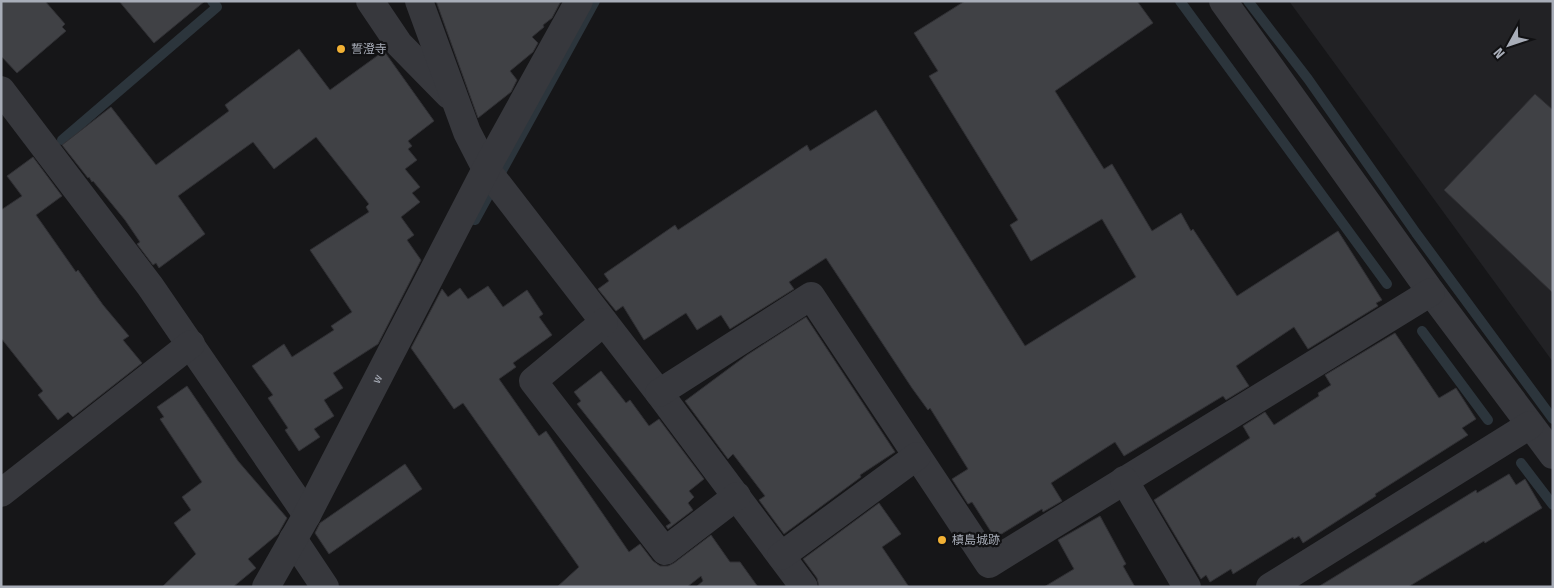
<svg xmlns="http://www.w3.org/2000/svg" width="1554" height="588" viewBox="0 0 1554 588" font-family="'Fira Sans Condensed','Noto Sans JP',sans-serif">
<rect width="100%" height="100%" fill="#161618"/>
<path fill="#222225" d="M1289 1H1553V362Z"/>
<g fill="none" stroke-linecap="round" stroke-linejoin="round">
<path stroke="#2c353c" stroke-width="10" d="M1180 1 1387 284
M1248 1 1308 79 1416 233 1553 419
M62 140 217 7 212 1
M475 220 595 1
M1422 331 1488 420
M1521 463 1553 505"/>
</g>
<path fill="#404145" stroke="#303034" d="M1 1H45L65 24 62 27 66 31 17 73 1 56Z
M119 1H205L154 43Z
M436 1H561L552 18 543 25 544 27 532 37 538 43 533 52 510 71 517 80 511 92 478 118Z
M965 1H1137L1153 23 1055 91 1104 169 1112 164 1152 231 1181 213 1191 231 1193 229 1237 296 1338 231 1382 300 1376 303 1378 306 1308 349 1294 327 1236 366 1249 386 1226 400 1223 396 1124 456 1115 442 1051 483 1062 501 1043 512 1042 509 995 538 972 502 968 504 952 479 968 469 930 408 928 410 912 388 826 258 789 282 794 289 730 329 721 315 697 330 686 313 644 340 623 306 616 311 598 289 609 281 604 274 675 225 678 230 807 145 810 151 876 110 1025 346 1136 277 1102 219 1031 261 1010 225 1018 220 929 76 938 71 914 33Z
M299 49 330 90 384 51 434 121 408 141 412 146 408 149 417 160 405 169 420 187 412 193 420 202 401 217 414 235 407 240 421 260 378 344 333 373 343 388 324 400 334 416 314 429 320 437 299 451 285 430 288 428 268 398 273 395 252 366 284 344 292 357 334 330 331 326 352 312 310 250 369 212 366 207 369 204 316 137 274 169 253 142 178 196 205 234 159 268 156 263 153 265 137 244 140 242 125 220 93 181 92 182 89 177 88 178 62 145 111 107 156 165 229 111 225 105Z
M1535 94 1553 110V293L1444 190Z
M33 157 62 196 36 215 76 272 78 270 103 305 129 336 123 340 142 363 73 417 68 412 58 420 38 395 43 391 1 338V210L22 196 7 176Z
M488 286 503 307 527 290 543 314 539 317 552 335 513 363 516 367 499 379 539 436 546 431 629 552 640 544 653 561 660 566H668L674 563 711 535 730 562H740L758 587H696L703 581 701 576 687 587H557L579 567 463 403 454 409 411 348 442 289 448 297 460 288 468 299Z
M806 317 895 452 860 475 861 477 784 534 759 500 765 496 733 454 728 459 685 401 747 355Z
M1395 333 1439 398 1456 388 1476 419 1462 428 1468 435 1375 494 1376 496 1303 543 1299 536 1294 539 1293 537 1233 574 1231 569 1210 582 1206 575 1201 579 1154 500 1250 438 1243 426 1265 412 1274 425 1319 396 1318 393 1331 385 1325 375Z
M601 371 626 403 630 400 649 426 659 419 704 479 689 491 694 497 688 503 693 510 668 529 666 526 671 523 577 404 581 401 574 392Z
M187 386 238 461 287 518 278 534 248 559 256 568 233 587H162L196 554 174 523 191 510 182 497 202 482 160 419 164 417 157 407Z
M405 464 422 489 329 554 315 533 320 523Z
M1509 474 1516 485 1525 479 1542 508 1485 543 1484 541 1408 587H1318L1476 490 1477 493Z
M879 503 901 534 882 547 909 587H819L817 578 803 559Z
M1100 516 1126 564 1123 566 1135 587H1044L1074 569 1058 540Z"/>
<g fill="none" stroke-linecap="round" stroke-linejoin="round">
<g stroke="#37383d" stroke-width="28">
<path d="M370 1 399 44 449 95"/>
<path d="M419 1 467 132 486 169 659 393 804 587"/>
<path d="M1223 1 1431 292 1553 455"/>
<path d="M1 90 150 286 307 515"/>
<path d="M604 322 533 381 665 551 737 496"/>
<path d="M659 393 811 296 989 564 1431 292"/>
<path d="M1124 480 1187 587"/>
<path d="M1 493 191 344"/>
<path d="M293 539 325 587"/>
<path d="M781 556 917 456"/>
<path id="s1" d="M266 587 307 515 486 169 579 1"/>
<path d="M1270 587 1530 425"/>
</g>
</g>
<g fill="#f2b134" stroke="#111113" stroke-width="2">
<circle cx="341" cy="49" r="5"/>
<circle cx="942" cy="540" r="5"/>
</g>
<g text-anchor="middle" stroke-width="4.5" stroke-linejoin="round" paint-order="stroke">
<g font-size="12" fill="#a8adb8" stroke="#111113" text-anchor="start">
<text x="351" y="53">誓澄寺</text>
<text x="952" y="544">槙島城跡</text>
</g>
<g font-size="12" fill="#a8adb8" stroke="#111113">
<text dy="4" stroke="none"><textPath href="#s1" startOffset="236">w</textPath></text>
</g>
</g>
<rect width="1554" height="588" fill="none" stroke="#a8adb8" stroke-width="5"/>
<g transform="translate(1509 45) rotate(230)" stroke="#111113" stroke-width="4" paint-order="stroke">
<path d="M0-4L9 19L0 12L-9 19Z" fill="#a8adb8"/>
<text y="-8" font-size="14" font-weight="bold" text-anchor="middle" fill="#a8adb8">N</text>
</g>
</svg>
